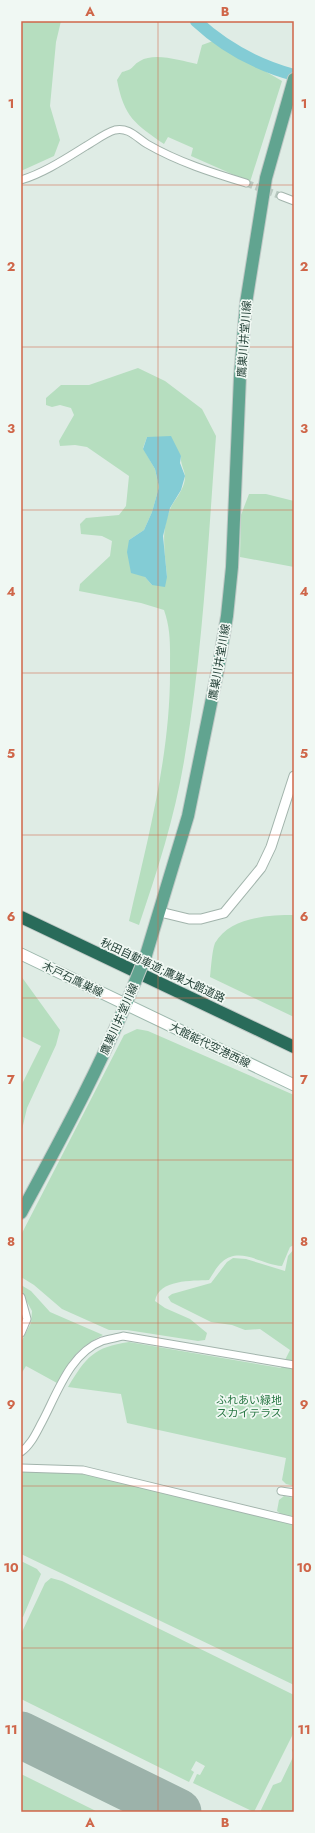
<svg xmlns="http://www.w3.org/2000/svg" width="315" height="1833" viewBox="0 0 315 1833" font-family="Jost,'Noto Sans JP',sans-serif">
<rect width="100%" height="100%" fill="#dfece5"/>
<path fill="#b6debf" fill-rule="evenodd" d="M21 21H61L56 42 50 106 60 140 54 156 21 171Z
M213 41 282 81 250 182 191 156 193 148 168 137 164 144C135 124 124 117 117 80L122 72C135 69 131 66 140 61 155 52 181 61 197 64L202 45Z
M138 368 165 381 202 409 216 436C208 543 203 650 185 755 176 813 158 869 139 925L129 921C148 838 171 753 170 667 170 646 171 630 164 610L141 603 79 591 80 584 110 556 112 541 102 536 81 534 80 524 86 518 119 515 126 506 129 476 87 447 75 445 60 446 59 441 74 415 71 408 60 405 52 407 46 405V398L61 385H89ZM147 437 181 456C180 464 185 470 185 477 185 488 176 498 171 507 160 531 165 552 167 577L152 585 145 577 129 540 144 530 152 512 159 487 155 469 143 448Z
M249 494H266L294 501V567L240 557 241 515Z
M294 915V1017L210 977C211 969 212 950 215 943 230 917 268 915 294 915Z
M21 976 60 1030 56 1045 27 1108 21 1134V1086L41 1046 21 1036Z
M137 1029 148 1031 294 1095V1245L290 1247 282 1266C262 1265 240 1246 222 1262 217 1266 213 1274 209 1280 192 1281 159 1279 155 1301L165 1308 190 1319 207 1333 205 1340 198 1341 127 1330H109L62 1309 34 1285 21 1277V1235L124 1035Z
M294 1249V1486L286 1484 282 1480 286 1458 127 1423 121 1394 68 1387C86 1357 94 1347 129 1342L281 1368 290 1350 260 1329 245 1330 232 1325 211 1322 171 1302 168 1297 172 1294 211 1283 227 1262 233 1258 246 1259 285 1271 288 1256Z
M21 1285 31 1291 50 1312 103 1335C76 1349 72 1357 57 1383L26 1366 21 1374V1342L31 1323 32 1311 21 1291Z
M21 1471 80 1472 294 1524V1685L21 1554Z
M284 1496 294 1498V1517L281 1514 277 1511 279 1500Z
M21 1561 37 1569 41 1574 23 1617H21Z
M51 1578 62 1581 294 1695V1732L254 1812 193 1783 197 1774 200 1775 205 1766 196 1761 191 1770 194 1772 189 1782 21 1699V1634L45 1583Z
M294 1747V1812H260L273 1785 281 1782 294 1755 292 1750Z
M21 1774 98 1812H21Z"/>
<path fill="#83ccd5" d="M171 436 181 456 180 463 185 476 181 490 170 508 163 536 167 577 165 587 152 585 145 577 131 573 127 552 129 540 144 530 152 512 159 487 155 469 143 449 147 437Z"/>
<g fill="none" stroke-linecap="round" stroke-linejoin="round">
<path stroke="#83ccd5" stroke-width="12" d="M196 21C224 47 257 65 294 75"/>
<path stroke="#9cb2aa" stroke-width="47" d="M21 1735 178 1812"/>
<path stroke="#b9c9c1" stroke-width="7" stroke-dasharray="7 3.5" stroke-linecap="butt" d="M246 183 281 196"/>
<g stroke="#a2b4ac" stroke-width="9">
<path id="minor" d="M21 180C44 173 65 159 86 146 95 141 105 133 115 130 129 127 137 138 147 144 178 162 213 173 246 183
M281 196 294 201
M21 1297 27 1319 21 1333
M21 1452C31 1445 36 1433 42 1422 57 1394 70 1353 102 1341 108 1339 116 1338 123 1336L294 1365
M21 1468 83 1470 294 1521
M281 1491 294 1493"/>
</g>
<g stroke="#a2b4ac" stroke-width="11">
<path id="tertiary" d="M160 912 189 919H201L224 913 261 868 271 847 294 776"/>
</g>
<g stroke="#9db8ad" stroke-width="13">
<path id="secondary" d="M21 954 294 1085"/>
</g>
<g stroke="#c0c9c6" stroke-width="14">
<path id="primary" d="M146 955 188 816 218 669 227 616 232 567 240 376 246 303 266 178 294 79
M21 1213C62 1137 103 1062 135 982"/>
</g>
<g stroke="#c0c9c6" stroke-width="14">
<path id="motorway" d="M21 917 294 1047"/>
</g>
<use href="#minor" stroke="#fff" stroke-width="7"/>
<use href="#tertiary" stroke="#fff" stroke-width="9"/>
<use href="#secondary" stroke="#fff" stroke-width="11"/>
<use href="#primary" stroke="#61a490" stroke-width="12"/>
<use href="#motorway" stroke="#296b5a" stroke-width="12"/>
<g stroke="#c0c9c6" stroke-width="14" stroke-linecap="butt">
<path id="primary-bridge" d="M135 982 146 955"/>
</g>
<use href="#primary-bridge" stroke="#61a490" stroke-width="12"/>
</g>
<path fill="none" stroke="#cf6649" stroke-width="1" stroke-opacity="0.55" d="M158 21V1812M21 185H294M21 347H294M21 510H294M21 673H294M21 835H294M21 998H294M21 1160H294M21 1323H294M21 1486H294M21 1648H294"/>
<g text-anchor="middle" stroke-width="3.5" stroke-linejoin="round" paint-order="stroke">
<g font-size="11" fill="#1f3d33" stroke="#f0f8f3">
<text transform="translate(244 339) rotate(-86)" y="4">鷹巣川井堂川線</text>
<text transform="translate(219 662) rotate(-80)" y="4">鷹巣川井堂川線</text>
<text transform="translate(163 970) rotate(25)" y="4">秋田自動車道;鷹巣大館道路</text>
<text transform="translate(73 979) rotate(26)" y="4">木戸石鷹巣線</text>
<text transform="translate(119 1019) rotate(-66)" y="4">鷹巣川井堂川線</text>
<text transform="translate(210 1045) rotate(26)" y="4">大館能代空港西線</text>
</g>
<g font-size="11" fill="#277642" stroke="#f0f8f3">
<text x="249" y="1404">ふれあい緑地<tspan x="249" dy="13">スカイテラス</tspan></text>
</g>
</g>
<rect width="315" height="1833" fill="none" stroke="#f0f8f3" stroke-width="44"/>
<rect x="22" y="22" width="271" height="1789" fill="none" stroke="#cf6649" stroke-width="1.5"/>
<g font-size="13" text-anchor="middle" font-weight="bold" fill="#cf6649">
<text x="90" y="16">A</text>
<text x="225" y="16">B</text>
<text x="11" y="108">1</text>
<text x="304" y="108">1</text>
<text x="11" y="271">2</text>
<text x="304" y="271">2</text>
<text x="11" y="433">3</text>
<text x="304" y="433">3</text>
<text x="11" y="596">4</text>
<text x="304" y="596">4</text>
<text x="11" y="758">5</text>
<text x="304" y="758">5</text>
<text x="11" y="921">6</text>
<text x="304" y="921">6</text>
<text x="11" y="1084">7</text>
<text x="304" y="1084">7</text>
<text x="11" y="1246">8</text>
<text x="304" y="1246">8</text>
<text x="11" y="1409">9</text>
<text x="304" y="1409">9</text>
<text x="11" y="1572">10</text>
<text x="304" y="1572">10</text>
<text x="11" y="1734">11</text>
<text x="304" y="1734">11</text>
<text x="90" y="1827">A</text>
<text x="225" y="1827">B</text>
</g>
</svg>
